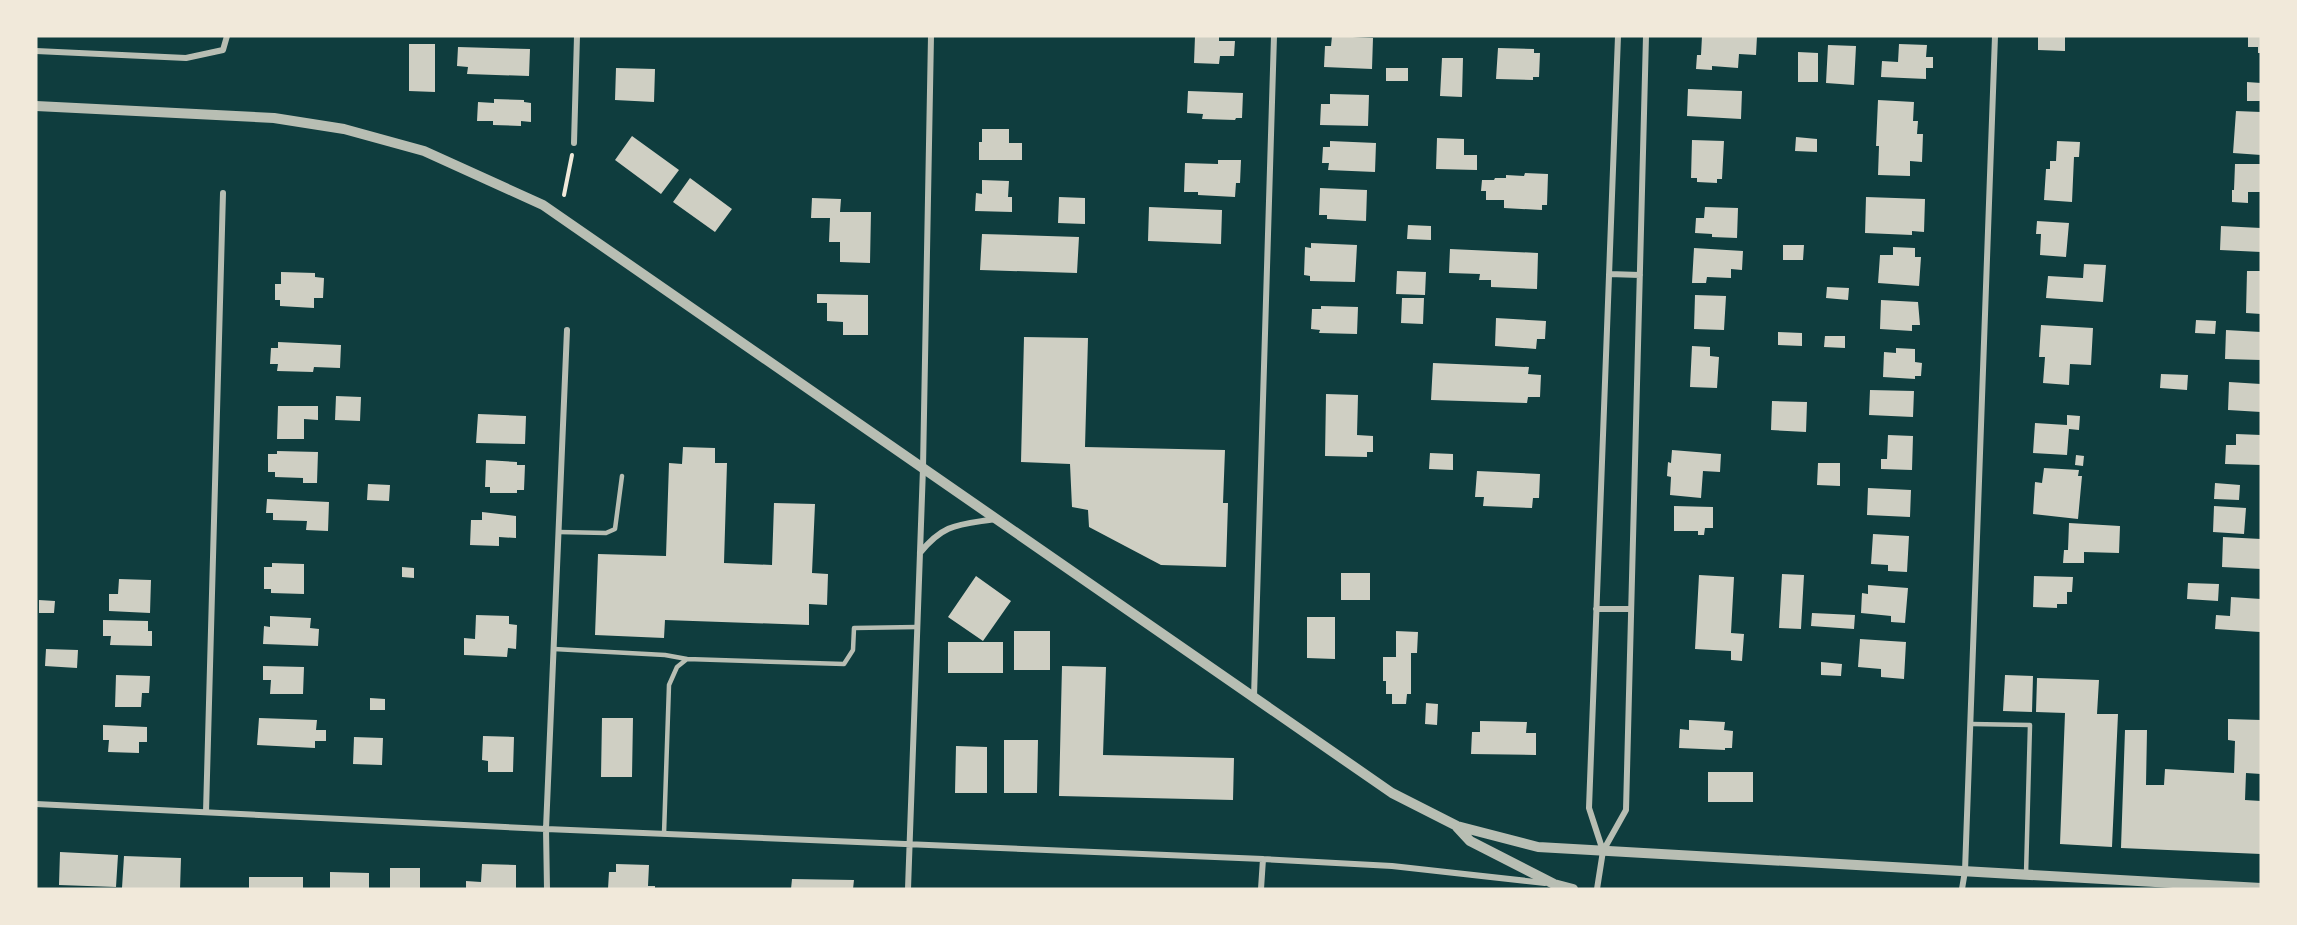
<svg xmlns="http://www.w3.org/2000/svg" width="2297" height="925" viewBox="0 0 2297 925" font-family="'Exo 2',sans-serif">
<rect width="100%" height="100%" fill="#0f3d3e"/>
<path fill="#cfcfc3" d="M1195 36H1219V41H1235L1234 56H1220L1219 64 1194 63Z
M1332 36 1373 38 1372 69 1324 67 1325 46H1331Z
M1702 36H1757L1756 55 1739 54 1738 68 1712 66V70L1696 69 1697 55H1701Z
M2038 36H2065V51L2038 50Z
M2248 36H2261V53H2258V47H2248Z
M409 44H435V92L409 91Z
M1899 44 1927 45 1926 57H1933V68H1926V79L1881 77 1882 61 1898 62Z
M1828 45 1856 46 1854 85 1826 83Z
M458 47 530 49 529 76 467 74 468 67 457 66Z
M1498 48 1534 49V53H1540L1539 77H1533V80L1496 79Z
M1798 52 1818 53V82H1798Z
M1442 58H1463L1462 97 1440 96Z
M616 68 655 69 654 102 615 100Z
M1386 68H1408V81H1386Z
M2247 82 2261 83V101H2247Z
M1688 89 1742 91 1741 119 1687 116Z
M1188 91 1243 93 1242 118H1236L1235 120 1202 119 1203 114 1187 113Z
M1330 94 1369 95 1368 126 1320 125 1321 104H1330Z
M494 99 524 100V102L531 103V122L521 121V126L493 125V121H477L478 102 494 103Z
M1878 100 1914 102 1913 121H1918L1917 134H1923L1922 162 1910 161V176L1878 175 1879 146H1876Z
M2236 111 2261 112V155L2233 153Z
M982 129H1009V143H1022V160H979V142H982Z
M632 136 679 170 661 194 615 160Z
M1796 137 1817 139V152L1795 151Z
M1437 138 1464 139V155H1477V170L1436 169Z
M1692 140 1724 141 1722 179H1717V183L1697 182V178H1691Z
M1330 141 1376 143 1375 172 1328 170 1329 163H1322L1323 147H1330Z
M2057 141 2080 142 2079 157H2074L2072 202 2044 200 2046 169H2050V161H2056Z
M1218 160H1241L1240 183H1236L1235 197 1198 195V192H1184L1185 163 1218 164Z
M2235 164H2261V192H2248V203L2232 202V190H2234Z
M1525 173 1548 174 1547 205H1542V210L1504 208V200H1486V191H1481L1482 180H1494L1495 178H1506V175L1524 176Z
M690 178 732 209 715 232 673 202Z
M982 180 1009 181 1008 197H1012V212L975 211 976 193 982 194Z
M1320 188 1367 190 1366 221 1327 219V215H1319Z
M1059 197 1085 198V224L1058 223Z
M1866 197 1925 199 1924 232 1912 231V235L1865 233Z
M812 198 841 199 840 212H871L870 263 840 262V242H829L830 218H811Z
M1149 207 1222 210 1221 244 1148 241Z
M1705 207 1738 208 1737 238 1712 237V234L1695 233 1696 218H1704Z
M2037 221 2069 223 2066 257 2040 255 2041 234H2036Z
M1408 225 1431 226V240L1407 239Z
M2221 226 2261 228V252L2220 250Z
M982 234 1079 237 1077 273 980 270Z
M1311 243 1357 245 1355 282 1310 281V276L1304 275 1305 247 1311 248Z
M1783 245H1804L1803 260H1783Z
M1893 247 1915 248V257H1921L1919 286 1878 283 1880 255H1893Z
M1694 248 1743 251 1742 270 1731 269V278L1707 277 1706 283H1692Z
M1450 249 1538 253 1537 289 1491 287V280H1479L1480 274 1449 273Z
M2084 264 2106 265 2103 302 2046 298 2048 276 2083 278Z
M1397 271 1426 272 1425 295 1396 294Z
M2247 271H2261V314L2246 313Z
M281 272 315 273V277L324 278 323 298H314V308L280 306V300H275V284H281Z
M1827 287 1849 288 1848 300 1826 298Z
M817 294 868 295V335H843V322L827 321V303H817Z
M1695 295 1726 296 1724 330 1694 329Z
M1402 298H1424L1423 324 1401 323Z
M1881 300 1918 302 1920 325H1912V331L1880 329Z
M1321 306 1358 307 1357 334 1319 333 1320 330 1311 329 1312 309H1321Z
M1496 318 1546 321 1545 339H1537L1536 349 1495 346Z
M2196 320 2216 321 2215 334 2195 333Z
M2041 325 2093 328 2091 365 2070 364 2069 385 2043 383 2045 357H2039Z
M2226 330 2261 332V360L2225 359Z
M1778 332 1802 333V346L1778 345Z
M1825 336H1845V348L1824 347Z
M1024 337 1088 338 1085 447 1225 450 1223 503H1228L1226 567 1161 565 1089 527 1088 510 1072 507 1070 464 1021 462Z
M278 342 341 345 340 368 314 367 313 372 277 371 278 364H270L271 348H278Z
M1692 346 1710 347V356L1719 357 1717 388 1690 387Z
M1896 348 1915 349V362L1922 363 1921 376H1915V379L1883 377 1884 352 1896 353Z
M1433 363 1529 367 1528 374 1541 375 1540 397H1528L1527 403 1431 400Z
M2161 374 2188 375 2187 390 2160 388Z
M2229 382 2261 384V412L2228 410Z
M1870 390 1914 391 1913 417 1869 415Z
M1326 394 1358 395 1357 435 1373 436V452H1367V457L1325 456Z
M336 396 361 397 360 421 335 420Z
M1772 401 1807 402 1806 432 1771 430Z
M278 406H318V420L304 419V439H277Z
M478 414 526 416 525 444 476 443Z
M2067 415 2080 416 2079 430 2069 429 2067 455 2033 453 2035 423 2067 425Z
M2236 434 2261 435V465L2225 464 2226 445H2236Z
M1888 435 1913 436 1912 470 1881 469V459H1887Z
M683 447 715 448V463H727L724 563 772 565 774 503 815 504 812 573 828 574 827 605 809 604V625L665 620 664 638 595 635 598 554 666 556 669 463 682 464Z
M1672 450 1721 454 1720 472 1703 471 1701 498 1670 495 1671 477 1667 476 1668 462 1671 463Z
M277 451 318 452 317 483H303V478L275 477V472H268V454H277Z
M1430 453 1453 454V470L1429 469Z
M2076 455 2084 456 2083 466 2075 465Z
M486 460 517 462V465H525L524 490H517V493H490V487H485Z
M1818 463H1840V486L1817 485Z
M2044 468 2079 470 2078 476H2082L2078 519 2033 514 2035 482 2042 483Z
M1477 471 1540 474 1539 498H1533L1532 508 1483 506 1484 497H1475Z
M2215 483 2240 485 2239 500 2214 499Z
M368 484 390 485 389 501 367 500Z
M1868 488 1911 490 1910 517 1867 515Z
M267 499 329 502 328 531 306 530 307 521 273 520V513H266Z
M1674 506 1713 507V528H1705L1704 535H1698V531H1674Z
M2214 506 2246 508 2244 534 2213 532Z
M482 512 516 516V538L499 537V546L470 545 471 520H482Z
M2069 523 2120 526 2119 553 2084 552V563H2063L2064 550H2068Z
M1873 534 1909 536 1907 572 1888 571V565L1871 564Z
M2223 537 2261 539V569L2222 567Z
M272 563 304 564V594L271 593V589H264V567H272Z
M402 567 414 568V578L402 577Z
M1341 573H1370V600H1341Z
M1782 574 1804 575 1801 629 1779 628Z
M1699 575 1734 577 1731 633 1744 634 1742 661 1731 660V651L1695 649Z
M976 576 1011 601 983 641 948 617Z
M2034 576 2073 577 2072 592H2067V604H2057V608L2033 607Z
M119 579 151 580 150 613 109 611V594H118Z
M2188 583 2219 584 2218 601 2187 599Z
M1868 585 1908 588 1905 623 1891 622V616L1861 613 1862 593 1868 594Z
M2231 597 2261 599 2260 632 2215 629 2216 615 2230 616Z
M39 600 55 601 54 613H39Z
M1812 613 1855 615 1854 629 1811 626Z
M476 615 509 616V624L517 625 516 649 508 648 507 657 464 655V638L475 639Z
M270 616 311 618 310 628 319 629 318 646 263 644 264 626 270 627Z
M1307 617H1335V659L1307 658Z
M103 620 148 621V631H152V646L110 645 111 636H103Z
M1014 631H1050V670H1014Z
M1396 631 1418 632 1417 653H1411V694H1407L1406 704H1392V694H1386V681H1383V657H1396Z
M1860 639 1906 642 1904 679 1881 677V669L1858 667Z
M948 642H1003V673H948Z
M46 649 78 650 77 668 45 666Z
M1821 662 1842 664 1841 676 1821 675Z
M263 666 304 667 303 694H270L271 680H263Z
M1062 666 1106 667 1103 755 1234 758 1233 800 1059 796Z
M116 675 150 676 149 693H142L141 707H115Z
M2005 675 2033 676 2032 712 2003 711Z
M2037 678 2099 680 2097 714H2118L2112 847 2060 844 2065 713 2036 712Z
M370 698 385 699V710H370Z
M1426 703 1438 704 1437 725 1425 724Z
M259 718 317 720 316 730H326V741H315V748L257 745Z
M602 718H633L632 777H601Z
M2228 719 2261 720V774L2246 773 2245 800 2261 801V854L2121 848 2125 730H2147L2146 785H2164L2165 769 2234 773 2235 741 2228 740Z
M1689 720 1725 722 1724 730 1733 731 1732 748H1725V750L1679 748 1680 729 1689 730Z
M1480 721 1527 722 1526 733H1536V755L1471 754 1472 732H1480Z
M103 725 147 727V742H139V753L108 752 109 740H103Z
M483 736 514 737 513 772H488V761L482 760Z
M354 737 383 738 382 765 353 764Z
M1004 740H1038L1037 793H1004Z
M956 746 987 747V793H955Z
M1708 772H1753V802H1708Z
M60 852 118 855 116 887 59 885Z
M124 856 181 858 180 889 122 888Z
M482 864 516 865V889H466V881L481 882Z
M616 864 649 865 648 886H655V889H608L609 872H616Z
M390 868H420V889H390Z
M330 872 369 873V889H330Z
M249 877H303V889H249Z
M792 879 854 880 853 889H791Z"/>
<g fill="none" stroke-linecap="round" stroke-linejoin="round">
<path stroke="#f1e9da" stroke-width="4" d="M564 195 572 155"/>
<path stroke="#b8beb3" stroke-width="4.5" d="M559 532 606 533 615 529 622 476
M554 649 665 655 687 659
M1971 724 2030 725 2026 875
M664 834 669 685 677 667 687 659 844 664 853 650 854 628 917 627"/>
<path stroke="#b8beb3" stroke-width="6" d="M36 51 186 58 223 50 227 36
M574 143 577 36
M1609 274 1640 275
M920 553C944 523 959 525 995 519
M1596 609H1631
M1254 697 1274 36
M36 804 546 829 1263 859 1392 866 1545 883
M206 812 223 193
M1603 851 1589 808 1618 36
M547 889 546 829 567 330
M908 889 923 468 931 36
M1261 889 1263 859
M1597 889 1603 851 1626 810 1646 36
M1962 889 1965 871 1995 36"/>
<path stroke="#b8beb3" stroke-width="10" d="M36 106 274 118 344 129 424 151 543 205 1392 793 1457 826 1538 847 2261 888
M1457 827 1470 841 1554 884 1573 889"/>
</g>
<rect width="2297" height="925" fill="none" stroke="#f1e9da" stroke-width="75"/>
</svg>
